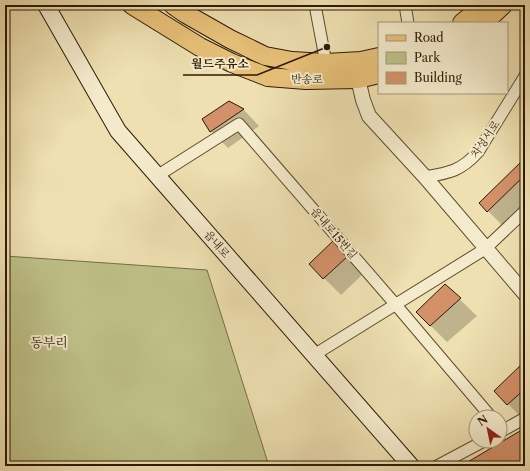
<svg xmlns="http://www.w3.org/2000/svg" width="530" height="471" viewBox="0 0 530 471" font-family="'Libre Caslon Text','Noto Serif KR',serif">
<rect width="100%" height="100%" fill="#eee0b1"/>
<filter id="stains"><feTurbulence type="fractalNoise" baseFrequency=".005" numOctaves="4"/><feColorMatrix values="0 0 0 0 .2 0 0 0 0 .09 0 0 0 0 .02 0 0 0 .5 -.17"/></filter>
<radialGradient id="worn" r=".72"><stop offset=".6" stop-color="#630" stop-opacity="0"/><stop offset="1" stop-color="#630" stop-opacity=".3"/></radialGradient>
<path fill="#bec188" stroke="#766e46" d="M5 256 207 270 269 466H5Z"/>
<path fill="#0003" d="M243 109 259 126 228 148 211 131Z
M525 159V218L510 233 480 203Z
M334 242 364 273 341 295 310 264Z
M445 285 477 316 447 342 417 312Z
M525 366V421L495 391Z"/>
<path fill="#d29169" stroke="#2d1a03" d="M229 101 244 109 210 132 202 119Z
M525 153V175L487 212 479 203 524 159 522 156Z
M334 240 348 256 323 279 309 264Z
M445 284 461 298 430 326 416 312Z
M523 363 525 365V389L507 405 494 391Z
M525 428V466H461Z"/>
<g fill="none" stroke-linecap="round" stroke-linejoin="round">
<g stroke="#5d4c2e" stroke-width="13">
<path id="minor" d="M315 5 326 63
M405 5 408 23
M157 176 239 124 396 305 491 417
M425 177C449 173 461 171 478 152L525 76
M314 355 485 249 525 211
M500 432 525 418
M437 466 484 441"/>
</g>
<g stroke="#5d4c2e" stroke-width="16">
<path id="tertiary" d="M358 79 363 100 369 116 425 177 525 294"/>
</g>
<g stroke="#2d1a03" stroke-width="18">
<path id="secondary" d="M46 5 118 131 411 466"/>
</g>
<g stroke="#2d1a03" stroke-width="20">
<path id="primary" d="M132 5 200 47 232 63 268 77 306 80 358 79 379 74
M173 5 186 14 230 39 265 56 292 61 326 63 361 61 379 57
M462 23 484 5
M484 23 503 5"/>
</g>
<use href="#minor" stroke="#f4ebcc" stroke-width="11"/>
<use href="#tertiary" stroke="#f4ebcc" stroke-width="14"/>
<use href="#secondary" stroke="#f4ebcc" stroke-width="16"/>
<use href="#primary" stroke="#e7c078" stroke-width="18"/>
</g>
<g text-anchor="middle" stroke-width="4" stroke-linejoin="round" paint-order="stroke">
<g font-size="11" fill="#2d1a03" stroke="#f4ebcc">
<text transform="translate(307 79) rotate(1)" y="4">반송로</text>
<text transform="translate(485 139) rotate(-56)" y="4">차성서로</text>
<text transform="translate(334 233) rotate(49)" y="4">읍내로15번길</text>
<text transform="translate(217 244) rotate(49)" y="4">읍내로</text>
</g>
<g font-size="13" fill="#2d1a03" stroke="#f4ebcc">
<text x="49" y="347">동부리</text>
</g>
</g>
<path fill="none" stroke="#2d1a03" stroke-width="1.5" d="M327 47L257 75H183"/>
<circle fill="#2d1a03" stroke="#f4ebcc" stroke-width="1.5" cx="327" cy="47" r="4"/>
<g font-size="12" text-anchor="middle" font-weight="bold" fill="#2d1a03" stroke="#f4ebcc" stroke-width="4" stroke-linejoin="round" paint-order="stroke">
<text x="220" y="68">월드주유소</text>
</g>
<rect width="530" height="471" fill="none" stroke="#eee0b1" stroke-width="20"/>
<rect x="6" y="6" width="518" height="459" fill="none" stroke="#2d1a03" stroke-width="2"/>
<rect x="10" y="10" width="510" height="451" fill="none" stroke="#2d1a03"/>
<rect x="378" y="22" width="130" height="72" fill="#f4ebcc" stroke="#a4977c"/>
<rect x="386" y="35" width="20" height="6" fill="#e7c078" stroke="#a4977c"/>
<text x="414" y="42" font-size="12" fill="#2d1a03">Road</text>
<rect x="386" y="52" width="20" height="12" fill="#bec188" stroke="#a4977c"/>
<text x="414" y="62" font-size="12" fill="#2d1a03">Park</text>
<rect x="386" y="72" width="20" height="12" fill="#d29169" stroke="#a4977c"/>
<text x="414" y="82" font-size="12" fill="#2d1a03">Building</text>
<g transform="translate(488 429) rotate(327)"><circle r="19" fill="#f4ebcc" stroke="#a4977c"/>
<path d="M0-3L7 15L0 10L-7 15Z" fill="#8f2418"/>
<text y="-6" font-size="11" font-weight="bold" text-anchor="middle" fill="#2d1a03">N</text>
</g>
<rect width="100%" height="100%" filter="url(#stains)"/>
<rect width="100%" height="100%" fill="url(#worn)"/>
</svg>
